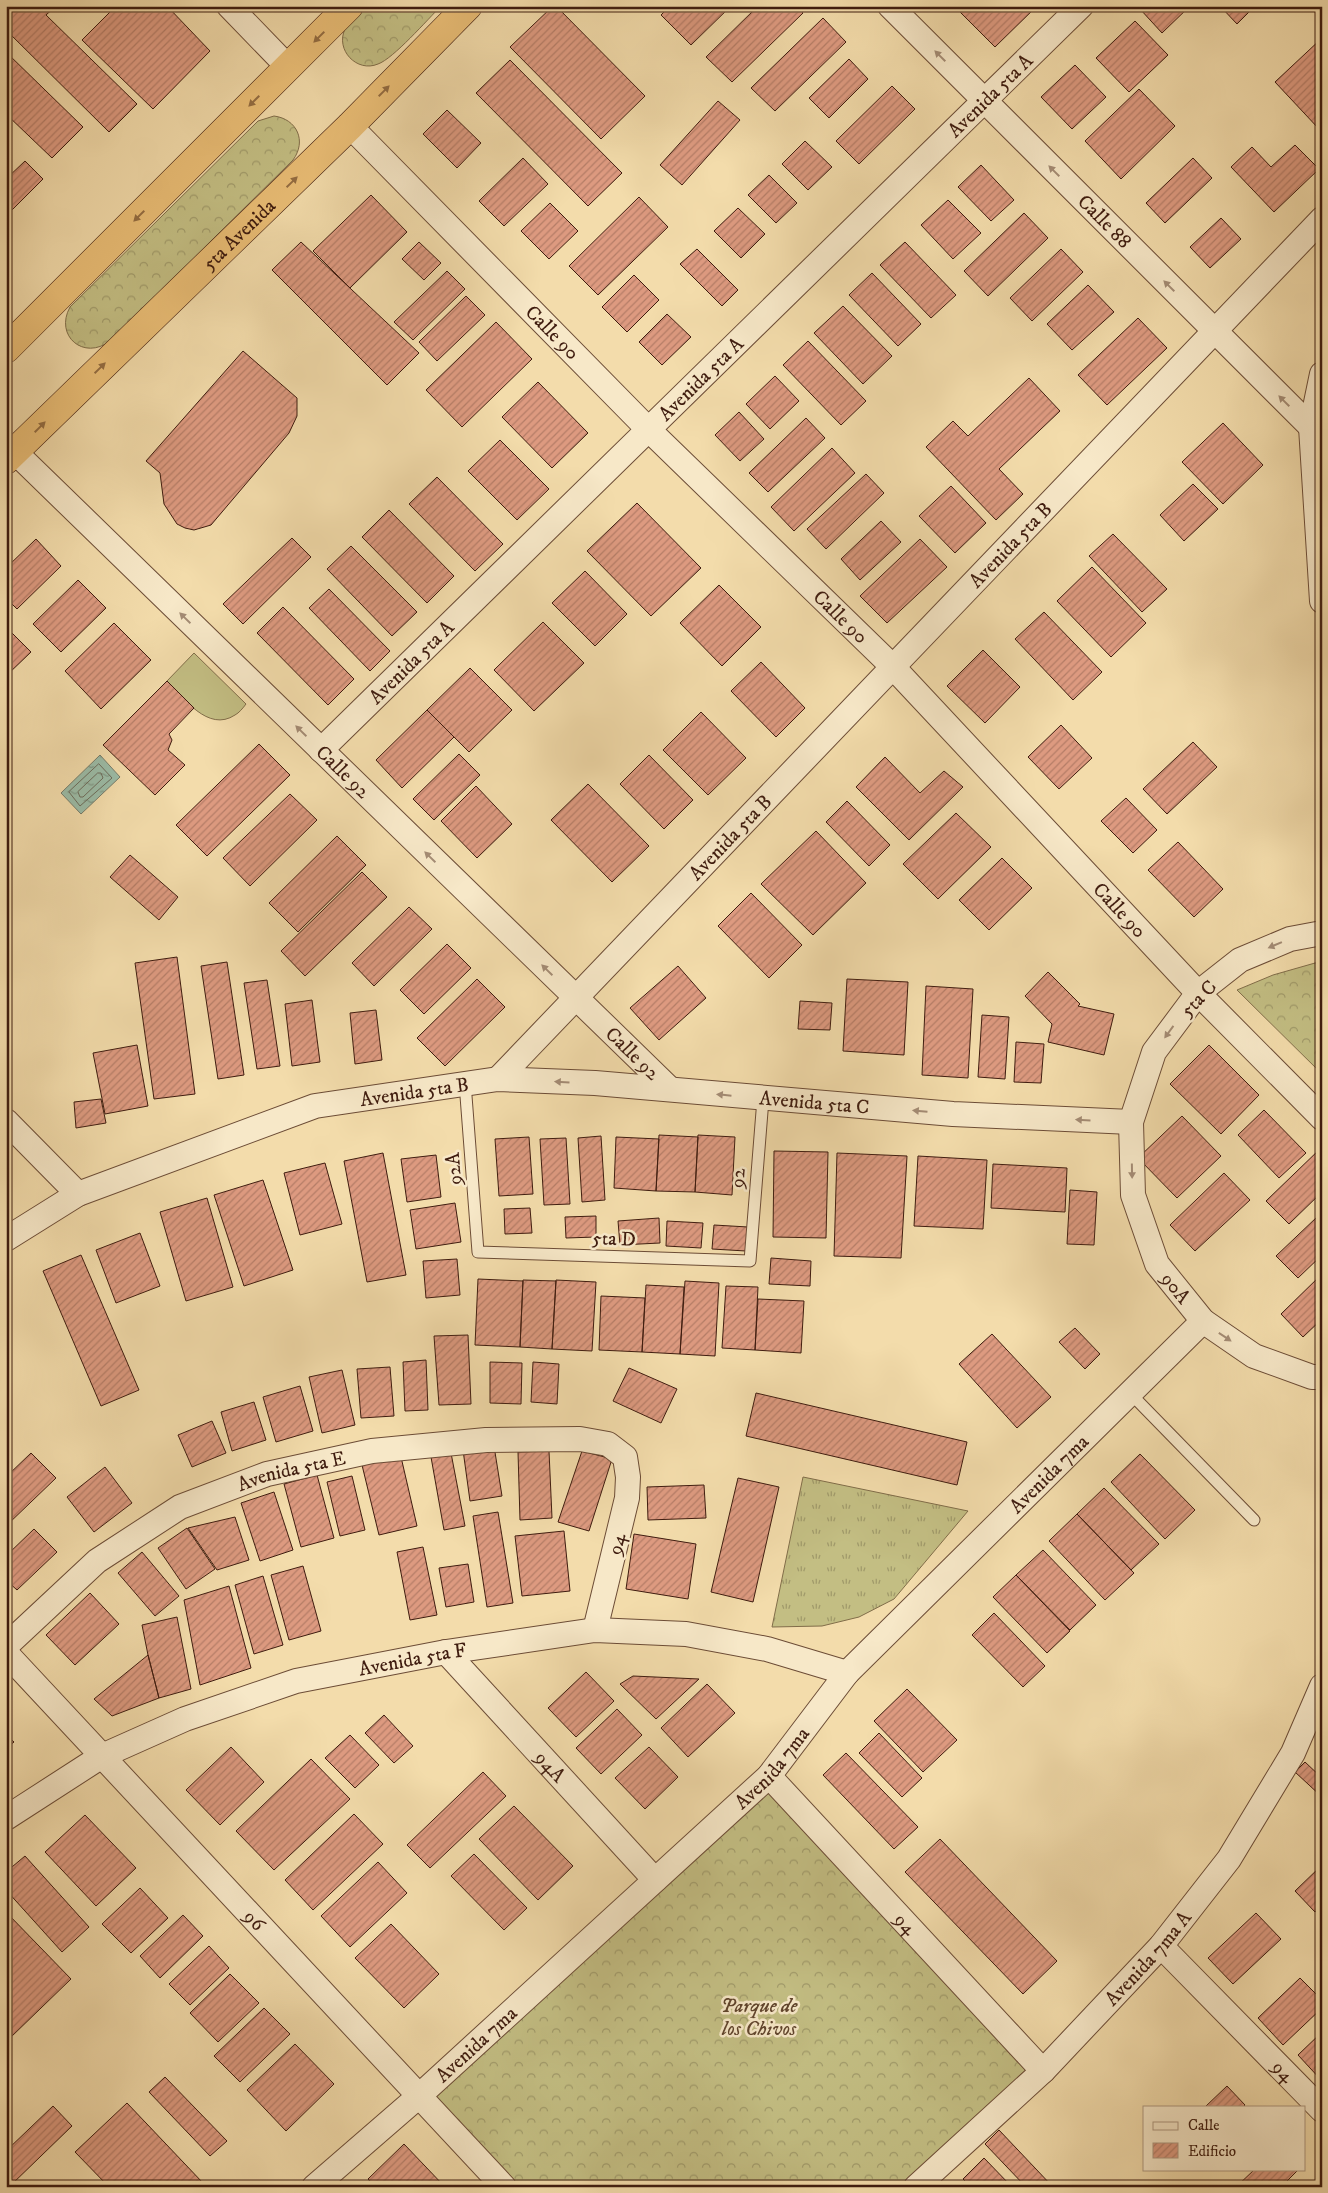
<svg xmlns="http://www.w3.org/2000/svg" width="1328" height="2193" viewBox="0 0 1328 2193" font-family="'IM FELL DW Pica',serif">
<defs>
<pattern id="grass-tufts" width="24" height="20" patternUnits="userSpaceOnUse" patternTransform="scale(1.25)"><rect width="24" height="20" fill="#c3be83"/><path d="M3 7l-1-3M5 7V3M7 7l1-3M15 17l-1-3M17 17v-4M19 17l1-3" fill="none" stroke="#a09a6a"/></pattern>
<pattern id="forest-crowns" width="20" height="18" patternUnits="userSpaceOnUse" patternTransform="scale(1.25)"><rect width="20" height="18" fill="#c3be83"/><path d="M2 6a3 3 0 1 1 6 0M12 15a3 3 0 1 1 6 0" fill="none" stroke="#a09a6a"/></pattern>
<pattern id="water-ripples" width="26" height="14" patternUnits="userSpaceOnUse" patternTransform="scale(1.25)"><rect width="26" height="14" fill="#9bbca7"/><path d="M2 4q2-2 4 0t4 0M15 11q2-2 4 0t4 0" fill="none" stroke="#809886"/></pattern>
<pattern id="building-hatch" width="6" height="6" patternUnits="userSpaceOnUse" patternTransform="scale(1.25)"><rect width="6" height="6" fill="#dd9a80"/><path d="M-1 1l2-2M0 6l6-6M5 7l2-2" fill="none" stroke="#b57d67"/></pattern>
</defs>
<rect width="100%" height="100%" fill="#f3dcab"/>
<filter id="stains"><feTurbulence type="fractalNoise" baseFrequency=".004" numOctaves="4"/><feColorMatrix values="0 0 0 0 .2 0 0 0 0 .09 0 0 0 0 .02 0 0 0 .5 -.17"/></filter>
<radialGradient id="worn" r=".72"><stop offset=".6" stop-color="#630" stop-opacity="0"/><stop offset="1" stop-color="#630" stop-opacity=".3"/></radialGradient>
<path fill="url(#grass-tufts)" stroke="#816d49" d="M803 1477 968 1511 894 1599 859 1617 822 1626 772 1627Z"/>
<path fill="url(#forest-crowns)" stroke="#816d49" d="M366 6H441C428 19 393 59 378 64 357 73 335 50 345 29 349 20 359 13 366 6Z
M274 116C297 119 307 141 293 160L110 341C84 361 54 336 70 307L258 121Z
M1322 961V1074L1237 990 1273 975Z
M769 1776 1043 2071 916 2187H504L419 2096Z"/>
<path fill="#c3be83" stroke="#816d49" d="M194 653 246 704C243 708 239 713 235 715 208 733 183 697 167 681Z"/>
<path fill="url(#water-ripples)" stroke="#767c6a" d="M100 755 120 777 81 814 61 793Z"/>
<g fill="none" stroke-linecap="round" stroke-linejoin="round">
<path stroke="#6d6c5b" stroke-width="1" d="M99 764 112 778 80 806 69 792Z
M98 773H101L103 778 83 797H80L78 792Z"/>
</g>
<path fill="url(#building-hatch)" stroke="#3f1c0f" d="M7 6H56L46 15 137 104 109 132 6 30Z
M113 6H167L210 51 153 109 82 40 114 8Z
M553 6H556L645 96 601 139 510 47Z
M670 6H731L691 45 661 15Z
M758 6H797L803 13 732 82 706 57Z
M954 6H1037L995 47Z
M1143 6H1190L1162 33 1140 9Z
M1220 6H1255L1237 24Z
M823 18 846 42 775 111 751 88Z
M1135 21 1168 55 1129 92 1096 58Z
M1322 38V126L1319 129 1275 82Z
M6 52 83 127 52 158 6 114Z
M849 59 868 79 829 118 809 98Z
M510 60 622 173 588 206 476 93Z
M1075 65 1106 97 1072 129 1041 97Z
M892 86 915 109 859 164 836 141Z
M1139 89 1175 126 1121 179 1085 141Z
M718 101 740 120 682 185 660 165Z
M447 110 481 143 457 168 423 134Z
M805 141 832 167 808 190 782 164Z
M1295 145 1319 169 1274 212 1231 167 1252 147 1271 167Z
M523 158 548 184 504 226 479 201Z
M1193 158 1212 178 1165 223 1146 203Z
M25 161 43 179 6 216V179Z
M981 165 1014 200 991 221 958 187Z
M769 175 797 203 776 223 748 195Z
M371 195 407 232 350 288 313 251Z
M639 197 668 227 598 295 569 266Z
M948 200 981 233 953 259 921 225Z
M550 203 578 231 549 259 521 231Z
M738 208 765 234 741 258 714 231Z
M1024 213 1048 238 988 296 964 271Z
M1221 218 1241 239 1210 268 1190 247Z
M301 242 419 353 387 385 272 270Z
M419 242 441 263 424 280 402 259Z
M905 242 956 295 931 318 880 265Z
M697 249 738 290 722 306 680 264Z
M1061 249 1083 272 1032 321 1010 298Z
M447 271 465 289 413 340 394 322Z
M872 273 921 324 898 346 849 295Z
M634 275 659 300 627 332 602 307Z
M1088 285 1114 312 1072 350 1047 324Z
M466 296 485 315 437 361 419 342Z
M843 306 892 356 863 384 814 333Z
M667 314 691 337 662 365 639 342Z
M1138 318 1167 348 1107 405 1078 375Z
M496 322 532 359 462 427 426 390Z
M808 341 866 401 841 425 783 365Z
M243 351 297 398V416L289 433 211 525 194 530 185 528 177 524 164 504 160 473 146 461Z
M775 376 799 401 770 429 746 404Z
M1029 378 1060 411 999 469 1023 494 996 520 926 447 953 421 968 436Z
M538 382 588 433 552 468 502 417Z
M739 412 764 439 740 461 715 435Z
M806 418 825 438 768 492 749 473Z
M1223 423 1263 465 1223 504 1182 462Z
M500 440 549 489 517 520 468 471Z
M832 448 855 473 794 531 771 507Z
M866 474 884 493 826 549 807 529Z
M437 477 503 544 475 571 409 504Z
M1193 484 1218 509 1184 541 1160 515Z
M951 486 986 523 955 553 919 516Z
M637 503 701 568 651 616 587 551Z
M389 510 454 576 427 603 362 537Z
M881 521 901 542 860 580 841 559Z
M1113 534 1167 589 1142 612 1089 556Z
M292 538 311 557 243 624 223 604Z
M36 539 61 566 17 609 6 598V568Z
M920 539 947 567 887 623 860 596Z
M351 546 417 612 392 636 327 569Z
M1092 567 1146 623 1111 657 1057 601Z
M585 571 627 614 595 646 552 603Z
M78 580 106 608 61 652 33 624Z
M719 585 761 627 722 666 680 623Z
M329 589 390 651 370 671 309 608Z
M283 607 354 679 328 705 257 633Z
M1044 612 1102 672 1073 700 1015 639Z
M543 622 584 663 534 711 494 670Z
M114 623 151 660 101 709 65 671Z
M6 627 31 652 6 676Z
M983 650 1020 687 985 723 947 686Z
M761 662 805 708 776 737 731 691Z
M470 668 512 710 469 752 427 710Z
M167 681 194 708 169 734 172 740 168 750 185 765 155 795 103 745Z
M427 710 454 737 402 788 376 760Z
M701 712 746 758 708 795 663 750Z
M1061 725 1092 758 1059 789 1028 757Z
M1193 742 1217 767 1167 814 1143 789Z
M259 744 290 775 207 856 176 825Z
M459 754 480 775 434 820 413 799Z
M649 755 693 800 664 829 620 784Z
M885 757 920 793 944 771 963 787 909 840 856 787Z
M588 784 649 846 612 882 551 820Z
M476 786 512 824 477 858 441 821Z
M290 794 317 820 250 886 223 858Z
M1126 798 1157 830 1133 853 1101 821Z
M847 801 890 845 869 866 826 822Z
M956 813 991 847 938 899 903 864Z
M816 831 866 883 813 935 761 884Z
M337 836 366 865 298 932 269 903Z
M1178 842 1223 889 1194 917 1148 870Z
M130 855 178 897 159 920 110 877Z
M1002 858 1032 888 989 930 959 900Z
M362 872 387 897 305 976 281 951Z
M751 893 802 945 769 978 718 926Z
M409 907 432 929 374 986 352 963Z
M447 944 471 968 424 1014 400 990Z
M177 957 195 1094 154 1099 135 963Z
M227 962 244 1075 218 1079 201 966Z
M678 966 706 998 659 1040 630 1008Z
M1048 972 1080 1004 1078 1006 1114 1014 1104 1055 1048 1042 1052 1024 1025 996Z
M477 979 505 1007 445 1066 417 1038Z
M847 979 908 982 904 1055 843 1051Z
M267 980 280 1066 257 1069 244 983Z
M926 986 973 989 968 1078 922 1075Z
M312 1000 320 1062 292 1066 285 1004Z
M800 1001 832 1003 830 1030 798 1029Z
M376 1010 382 1060 355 1064 350 1013Z
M982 1015 1009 1017 1005 1079 978 1077Z
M1016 1042 1044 1044 1041 1083 1014 1082Z
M137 1045 148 1106 105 1114 93 1053Z
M1209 1045 1259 1095 1221 1134 1170 1084Z
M101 1099 106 1123 76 1128 74 1102Z
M1264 1110 1306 1153 1279 1178 1238 1135Z
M1182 1116 1221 1156 1177 1198 1138 1158Z
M659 1135 698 1137 695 1192 656 1191Z
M698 1135 735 1137 732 1195 695 1192Z
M601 1136 605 1200 582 1202 578 1138Z
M529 1137 533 1194 499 1196 495 1139Z
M616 1137 659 1139 656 1191 614 1188Z
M566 1138 570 1204 544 1205 540 1139Z
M1322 1147V1192L1289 1224 1266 1201Z
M774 1151 828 1152 826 1238 773 1237Z
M383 1153 406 1275 367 1282 344 1161Z
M837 1153 907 1156 901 1258 834 1256Z
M436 1155 441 1197 407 1202 401 1159Z
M918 1156 987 1160 983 1229 914 1226Z
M325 1163 342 1224 300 1235 284 1173Z
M993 1164 1067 1168 1065 1212 991 1208Z
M1224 1173 1250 1200 1195 1251 1170 1225Z
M263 1180 293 1270 244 1286 214 1195Z
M1070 1190 1097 1192 1094 1245 1067 1244Z
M207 1198 233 1287 186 1301 160 1212Z
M455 1203 461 1242 416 1249 410 1210Z
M530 1208 532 1233 505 1234 504 1209Z
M596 1216V1237L566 1238 565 1217Z
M1317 1217 1322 1222V1255L1298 1278 1276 1256Z
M659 1218 660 1243 620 1245 618 1221Z
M667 1221 703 1223 701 1248 666 1246Z
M714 1225 748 1227 746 1251 712 1249Z
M140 1233 160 1286 116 1303 96 1250Z
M81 1255 139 1390 101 1406 43 1271Z
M771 1258 811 1261 810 1286 769 1284Z
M457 1259 460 1295 426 1298 423 1261Z
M1322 1274V1319L1303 1337 1281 1314Z
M478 1279 523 1281 520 1347 475 1345Z
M523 1280 556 1281 552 1349 520 1347Z
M556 1280 596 1282 592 1351 552 1349Z
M685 1281 719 1283 715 1356 680 1354Z
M646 1285 684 1287 680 1354 642 1352Z
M726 1286 758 1287 755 1350 722 1348Z
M601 1296 645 1298 642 1352 599 1350Z
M758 1299 804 1301 801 1353 755 1350Z
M1075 1328 1100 1354 1085 1369 1059 1342Z
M992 1334 1051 1397 1017 1428 959 1364Z
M468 1335 471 1404 439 1405 434 1336Z
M426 1360 428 1410 405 1411 403 1362Z
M490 1362 522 1363 521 1404 490 1403Z
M533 1362 559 1364 557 1404 531 1402Z
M390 1367 394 1416 361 1418 357 1369Z
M629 1368 677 1389 661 1423 613 1401Z
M342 1370 355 1425 322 1433 309 1377Z
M300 1386 313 1431 276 1442 263 1397Z
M756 1393 967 1442 957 1485 746 1436Z
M254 1402 266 1440 232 1451 221 1412Z
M212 1421 226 1453 192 1467 178 1435Z
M494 1446 502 1496 470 1501 463 1450Z
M549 1451 552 1518 520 1520 518 1452Z
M582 1451 612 1459 589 1531 558 1522Z
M31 1453 56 1478 6 1526V1477Z
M451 1453 465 1526 444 1530 431 1457Z
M1140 1454 1195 1510 1165 1539 1111 1482Z
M401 1457 417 1526 379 1535 362 1465Z
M105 1467 132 1503 94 1532 67 1497Z
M317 1475 334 1538 301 1547 284 1484Z
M352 1476 365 1530 340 1536 327 1482Z
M738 1478 779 1487 753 1602 711 1592Z
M704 1485 706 1518 648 1520 647 1487Z
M1104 1488 1159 1544 1131 1570 1077 1514Z
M274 1492 293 1550 260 1561 241 1503Z
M498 1512 513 1603 487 1607 473 1516Z
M1077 1514 1134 1573 1105 1600 1049 1541Z
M235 1517 249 1560 217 1570 188 1528Z
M187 1528 215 1569 186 1589 158 1548Z
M34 1529 57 1552 17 1590 6 1580V1556Z
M564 1531 570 1591 522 1596 515 1536Z
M634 1534 696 1544 688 1599 626 1589Z
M423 1547 437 1615 410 1620 397 1552Z
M1043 1550 1096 1605 1070 1630 1016 1575Z
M142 1552 179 1596 155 1616 118 1573Z
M468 1564 474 1602 446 1607 439 1568Z
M303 1566 321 1631 289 1640 271 1575Z
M1016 1575 1070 1631 1047 1653 993 1597Z
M263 1576 283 1645 254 1654 235 1585Z
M229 1586 251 1668 200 1685 184 1600Z
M90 1593 119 1624 75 1665 46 1635Z
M994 1613 1045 1666 1023 1687 972 1635Z
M177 1617 191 1689 159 1698 148 1655 142 1625Z
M148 1655 159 1698 112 1716 94 1699Z
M586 1672 614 1701 576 1737 548 1708Z
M633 1676 699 1679 656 1719 620 1684Z
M707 1684 735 1713 688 1757 661 1728Z
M907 1689 957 1740 923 1772 874 1721Z
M617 1709 642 1735 601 1774 576 1748Z
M384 1715 413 1746 394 1763 365 1733Z
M879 1733 922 1778 902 1797 859 1753Z
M6 1734 14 1742 6 1749Z
M350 1735 379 1765 355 1788 325 1758Z
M231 1747 264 1782 220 1825 186 1790Z
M649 1747 678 1777 645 1809 615 1778Z
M846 1753 918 1827 894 1849 823 1775Z
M311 1759 350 1799 274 1870 236 1831Z
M1305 1762 1322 1778V1797L1295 1772Z
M483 1772 506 1796 430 1868 407 1845Z
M514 1806 573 1866 538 1900 479 1839Z
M354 1814 383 1844 313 1910 285 1880Z
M85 1815 136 1868 96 1906 45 1852Z
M940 1839 1057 1961 1023 1994 905 1872Z
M474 1854 527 1908 504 1930 451 1876Z
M25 1856 89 1927 62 1952 6 1890V1872Z
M378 1862 407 1893 350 1947 321 1916Z
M1322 1865V1906L1315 1912 1295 1891Z
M140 1888 168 1918 131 1953 102 1924Z
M6 1912 71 1979 10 2038 6 2035Z
M1256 1913 1281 1939 1233 1984 1208 1958Z
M183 1915 203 1936 160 1978 140 1956Z
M391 1924 439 1974 404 2008 355 1958Z
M209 1946 229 1968 190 2005 169 1984Z
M230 1974 259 2003 218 2042 190 2013Z
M1300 1978 1322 2000V2008L1283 2045 1258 2018Z
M264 2008 290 2034 240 2082 214 2056Z
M1322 2032V2081L1298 2055Z
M295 2044 334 2084 286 2131 247 2090Z
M165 2077 227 2141 210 2156 149 2092Z
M1227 2086 1245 2105 1243 2107H1205Z
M127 2103 203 2183 200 2187H109L75 2152Z
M53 2106 72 2126 9 2187H6V2151Z
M999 2130 1053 2187H1026L985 2144Z
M404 2144 445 2187H375L368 2179Z
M984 2158 1012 2187H971L963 2179Z
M1255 2169H1299L1281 2187H1236Z"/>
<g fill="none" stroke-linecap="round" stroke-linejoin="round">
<g stroke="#6c4c36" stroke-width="13">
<path id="lane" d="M465 1083 478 1252 750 1261 763 1099
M1130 1393 1254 1520"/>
</g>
<g stroke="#6c4c36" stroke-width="26">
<g id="street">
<path d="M229 6 288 67"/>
<path id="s1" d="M890 6 1311 427 1322 430"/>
<path id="s2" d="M350 126 648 429 892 666 1198 993 1322 1118"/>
<path d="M1322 374 1311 427 1322 601"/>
<path id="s3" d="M15 452 670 1089"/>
<path id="s4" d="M321 750 1081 6"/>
<path id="s5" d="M1322 933 1290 939 1240 960 1198 993 1154 1052 1131 1122 1133 1195 1157 1264 1203 1321 1254 1356 1312 1377H1322"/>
<path id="s6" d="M498 1079 1322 219"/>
<path d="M6 1121 78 1194"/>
<path id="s7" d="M6 1239 78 1194 315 1106 498 1079 595 1083 953 1114 1131 1122"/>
<path id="s8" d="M6 1646 97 1561 180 1507 267 1474 372 1451 486 1440 580 1439 608 1444 625 1457 628 1477 627 1498 595 1630"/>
<path id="s9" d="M446 1652 655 1880"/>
<path id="s10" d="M6 1653 504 2187"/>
<path id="s11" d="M769 1776 1043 2071"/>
<path id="s12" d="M6 1818 102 1756 185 1719 296 1681 446 1652 595 1630 686 1634 767 1649 847 1673"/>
<path id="s13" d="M1161 1946 1322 2110"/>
<path id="s14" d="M314 2187 419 2096 769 1776 847 1673 1203 1321"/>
<path id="s15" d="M916 2187 1043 2071 1161 1946 1229 1859 1293 1753 1322 1686"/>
</g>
</g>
<g stroke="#3f1c0f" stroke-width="29">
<g id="highway">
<path d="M6 349 349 6"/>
<path id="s16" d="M6 460 350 126 468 6"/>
</g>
</g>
<use href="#lane" stroke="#f7e8c8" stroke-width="11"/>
<use href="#street" stroke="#f7e8c8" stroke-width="24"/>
<use href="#highway" stroke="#eabe76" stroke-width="28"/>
</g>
<defs><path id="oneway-solid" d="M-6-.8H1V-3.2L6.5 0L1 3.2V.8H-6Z" transform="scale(1.25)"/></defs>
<g fill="#946d42">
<use href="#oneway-solid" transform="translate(319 37) rotate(135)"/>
<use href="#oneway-solid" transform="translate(384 91) rotate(-45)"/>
<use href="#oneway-solid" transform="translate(254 101) rotate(135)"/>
<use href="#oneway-solid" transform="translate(292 182) rotate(-44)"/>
<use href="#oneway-solid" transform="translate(139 216) rotate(135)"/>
<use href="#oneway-solid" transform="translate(100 368) rotate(-44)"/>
<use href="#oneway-solid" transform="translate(40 427) rotate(-45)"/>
</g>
<g fill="#a48c75">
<use href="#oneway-solid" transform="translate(940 56) rotate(-135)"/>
<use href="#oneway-solid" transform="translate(1054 171) rotate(-135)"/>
<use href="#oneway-solid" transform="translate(1169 286) rotate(-135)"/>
<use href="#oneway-solid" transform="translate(1284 401) rotate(-135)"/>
<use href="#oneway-solid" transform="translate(185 618) rotate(-136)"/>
<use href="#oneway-solid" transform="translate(301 731) rotate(-136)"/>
<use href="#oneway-solid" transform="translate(430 857) rotate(-136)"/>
<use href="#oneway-solid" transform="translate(1275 945) rotate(157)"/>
<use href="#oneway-solid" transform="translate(547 970) rotate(-136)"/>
<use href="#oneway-solid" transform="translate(1169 1032) rotate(126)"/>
<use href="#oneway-solid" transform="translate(562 1082) rotate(-177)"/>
<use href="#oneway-solid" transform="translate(724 1095) rotate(-174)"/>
<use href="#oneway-solid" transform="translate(920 1111) rotate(-175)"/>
<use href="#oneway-solid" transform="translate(1083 1120) rotate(-177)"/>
<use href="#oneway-solid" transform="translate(1132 1171) rotate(89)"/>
<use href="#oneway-solid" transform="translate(1225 1337) rotate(34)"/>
</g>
<g text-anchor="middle" stroke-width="5" stroke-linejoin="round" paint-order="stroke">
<g font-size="20" fill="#3f1c0f" stroke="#f7e8c8">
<text dy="7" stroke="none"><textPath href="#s4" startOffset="936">Avenida 5ta A</textPath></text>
<text dy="7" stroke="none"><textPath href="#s1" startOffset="304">Calle 88</textPath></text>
<text dy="7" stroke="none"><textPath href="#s16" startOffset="324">5ta Avenida</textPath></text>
<text dy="7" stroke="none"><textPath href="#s2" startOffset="289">Calle 90</textPath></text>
<text dy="7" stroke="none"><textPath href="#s4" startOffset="531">Avenida 5ta A</textPath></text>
<text dy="7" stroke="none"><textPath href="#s6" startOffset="740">Avenida 5ta B</textPath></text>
<text dy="7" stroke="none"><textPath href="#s2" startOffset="694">Calle 90</textPath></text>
<text dy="7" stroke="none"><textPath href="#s4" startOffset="126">Avenida 5ta A</textPath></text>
<text dy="7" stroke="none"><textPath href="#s3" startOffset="458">Calle 92</textPath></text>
<text dy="7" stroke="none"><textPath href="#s6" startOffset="335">Avenida 5ta B</textPath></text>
<text dy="7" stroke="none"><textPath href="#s2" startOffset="1099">Calle 90</textPath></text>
<text transform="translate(1198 998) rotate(-46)" y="7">5ta C</text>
<text dy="7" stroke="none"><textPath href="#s3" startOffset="862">Calle 92</textPath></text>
<text dy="7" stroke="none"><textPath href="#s7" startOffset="438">Avenida 5ta B</textPath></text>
<text dy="7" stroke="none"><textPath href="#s7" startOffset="840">Avenida 5ta C</textPath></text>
<text transform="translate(453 1169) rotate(-95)" y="7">92A</text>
<text transform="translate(737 1178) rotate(-85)" y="7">92</text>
<text transform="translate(614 1238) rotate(2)" y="7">5ta D</text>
<text dy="7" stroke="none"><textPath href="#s5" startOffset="464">90A</textPath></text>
<text dy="7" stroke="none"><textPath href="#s8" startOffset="341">Avenida 5ta E</textPath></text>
<text dy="7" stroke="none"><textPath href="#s14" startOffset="1026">Avenida 7ma</textPath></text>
<text transform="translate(616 1544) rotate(-76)" y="7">94</text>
<text dy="7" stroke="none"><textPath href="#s12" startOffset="441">Avenida 5ta F</textPath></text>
<text dy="7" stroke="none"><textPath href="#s9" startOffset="155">94A</textPath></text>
<text dy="7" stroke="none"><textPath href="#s14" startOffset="621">Avenida 7ma</textPath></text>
<text dy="7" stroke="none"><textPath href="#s10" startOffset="365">96</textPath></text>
<text dy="7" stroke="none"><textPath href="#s11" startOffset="201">94</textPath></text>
<text dy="7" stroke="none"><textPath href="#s15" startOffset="326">Avenida 7ma A</textPath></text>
<text dy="7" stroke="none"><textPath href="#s14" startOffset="216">Avenida 7ma</textPath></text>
<text dy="7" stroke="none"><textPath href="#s13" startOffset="175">94</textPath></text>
</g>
<g font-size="20" font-style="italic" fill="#60442c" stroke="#f7e8c8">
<text x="759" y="2012">Parque de<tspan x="759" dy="23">los Chivos</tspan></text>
</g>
</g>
<rect width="1328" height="2193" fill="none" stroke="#f3dcab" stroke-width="25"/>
<rect x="8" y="8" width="1313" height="2178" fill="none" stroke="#3f1c0f" stroke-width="2.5"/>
<rect x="12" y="12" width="1303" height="2168" fill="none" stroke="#3f1c0f"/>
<rect x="1143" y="2106" width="162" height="65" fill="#f7e8c8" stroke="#ad967e"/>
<rect x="1153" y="2122" width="25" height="8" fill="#f7e8c8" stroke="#ad967e"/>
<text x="1188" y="2130" font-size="15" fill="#3f1c0f">Calle</text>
<rect x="1153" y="2143" width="25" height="15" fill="url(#building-hatch)" stroke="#ad967e"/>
<text x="1188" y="2156" font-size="15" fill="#3f1c0f">Edificio</text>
<rect width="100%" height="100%" filter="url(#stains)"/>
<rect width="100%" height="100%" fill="url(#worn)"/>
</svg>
